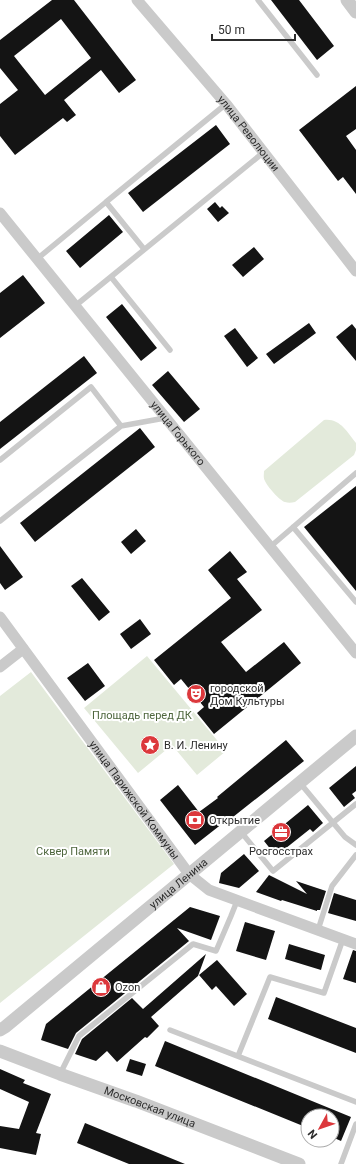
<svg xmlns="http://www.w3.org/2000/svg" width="356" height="1164" viewBox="0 0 356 1164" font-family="Roboto,sans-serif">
<rect width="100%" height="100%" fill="#fff"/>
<path fill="#e3eadb" d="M324 420C340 418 347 432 356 443V450L354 455 295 502C291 503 288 503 285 502 280 501 267 486 265 481 263 478 264 474 264 471Z
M147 656 226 751 197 775 172 745 138 773 84 708Z
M31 672 174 864 0 1003V696Z"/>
<path fill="#141414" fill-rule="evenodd" d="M52 0H74L136 80 119 93 101 70 64 100 76 115 67 122 63 118 15 155 0 136V104L18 90 0 68V40ZM61 19 91 58 45 95 14 56Z
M271 0H299L334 46 317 60Z
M356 86V129L346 136 356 150V194L343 177 338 181 299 130Z
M216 125 230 144 143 212 128 193Z
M215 202 220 208 222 206 229 213 218 222 207 209Z
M109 215 123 232 80 268 66 251Z
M254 247 264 259 243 277 232 265Z
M23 275 45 303 0 338V293Z
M122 304 157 348 141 361 106 317Z
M309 323 316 333 274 364 266 354Z
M352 324 356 329V361L336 337Z
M235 328 258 358 247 367 224 336Z
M84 356 97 373 0 449V422Z
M168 371 200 409 184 422 152 385Z
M140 428 155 447 35 542 20 523Z
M356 486V591L304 527Z
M136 529 146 541 131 554 121 542Z
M0 546 23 577 5 590 0 583Z
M230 551 247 572 237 579 262 610 221 642 246 672 284 642 301 663 214 734 197 713 204 707 181 679 174 685 154 660 231 598 208 570Z
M82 578 110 612 99 621 71 586Z
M140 619 151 634 131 649 120 634Z
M88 663 105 686 85 701 67 678Z
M286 740 304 761 233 817 232 816 195 845 160 800 178 785 199 812 218 798 217 797Z
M356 766V791L352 794 355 798 344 807 329 788Z
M308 805 323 823 313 832 310 829 276 856 264 841Z
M244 854 259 871 239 888 219 883 221 873Z
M269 875 307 894 296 881 326 891 320 910H317V911L282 900 281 901 256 892Z
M334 893 356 900V921L328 913Z
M190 907 220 916 211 940 177 928 189 941 76 1033 68 1049 41 1040 46 1024Z
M245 922 275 931 266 960 236 951Z
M289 944 325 955 321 970 285 959Z
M353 950 356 951V983L343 979Z
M206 954 198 976 151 1017 159 1026 147 1038 145 1037 117 1062 107 1051 96 1061 75 1054 82 1039 132 998 143 1009Z
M217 960 247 994 234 1006 216 986 212 990 199 975Z
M276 997 356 1028V1053L268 1019Z
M165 1041 351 1117 341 1141 332 1137V1116H308V1128L155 1066Z
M130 1059 146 1064 142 1076 126 1071Z
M0 1069 25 1080 23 1083 51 1094 36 1133 41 1134 36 1155 0 1148V1126L19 1129 29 1102 0 1089Z
M85 1123 185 1164H129L77 1143Z"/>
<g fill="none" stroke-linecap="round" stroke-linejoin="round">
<path stroke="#cacaca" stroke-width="5.5" d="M258 0 317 75
M144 249 106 202 226 104
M37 259 106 202
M111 277 170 350
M75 306 264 152
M0 460 91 387 121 426
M0 521 121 426 165 418
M293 527 356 602
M270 547 356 473
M300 783 345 837 356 845
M241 832 273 871 356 804
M318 930 332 886 356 855
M170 1030 356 1102
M238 1056 270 977 324 993 343 939
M60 1074 79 1036 193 944 216 951 231 916 237 901
M341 1164 356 1124"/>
<g stroke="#cacaca" stroke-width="11">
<path id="s1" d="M137 0 226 104 356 271"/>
<path id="s2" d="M0 213 356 653"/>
<path id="s3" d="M0 617 189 874 209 890 356 944"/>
<path d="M0 667 23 649"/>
</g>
<g stroke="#cacaca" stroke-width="13">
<path d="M347 0 356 12"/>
<path id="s4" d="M0 1030 5 1027 356 736"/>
<path id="s5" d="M0 1051 60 1074 136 1101 299 1164"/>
</g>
</g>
<defs>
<g id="theatre-disc" transform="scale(1)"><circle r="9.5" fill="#dc383c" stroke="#fff"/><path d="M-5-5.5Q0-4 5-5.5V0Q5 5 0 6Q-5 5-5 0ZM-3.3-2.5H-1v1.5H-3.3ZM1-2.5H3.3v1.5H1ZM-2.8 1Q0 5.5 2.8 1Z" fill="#fff"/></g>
<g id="sight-disc" transform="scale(1)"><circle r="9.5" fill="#dc383c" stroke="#fff"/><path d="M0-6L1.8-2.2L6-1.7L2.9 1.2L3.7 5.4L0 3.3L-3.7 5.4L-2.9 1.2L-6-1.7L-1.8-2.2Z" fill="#fff"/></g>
<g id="bank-disc" transform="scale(1)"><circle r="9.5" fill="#dc383c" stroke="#fff"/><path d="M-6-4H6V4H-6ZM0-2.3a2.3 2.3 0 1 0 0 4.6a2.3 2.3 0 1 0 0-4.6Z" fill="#fff"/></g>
<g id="office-disc" transform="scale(1)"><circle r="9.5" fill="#dc383c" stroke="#fff"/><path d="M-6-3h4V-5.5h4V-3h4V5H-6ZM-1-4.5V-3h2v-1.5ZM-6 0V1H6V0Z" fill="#fff"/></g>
<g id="shop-disc" transform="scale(1)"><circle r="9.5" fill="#dc383c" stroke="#fff"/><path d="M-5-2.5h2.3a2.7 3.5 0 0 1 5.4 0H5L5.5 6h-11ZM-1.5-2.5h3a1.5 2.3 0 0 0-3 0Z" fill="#fff"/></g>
</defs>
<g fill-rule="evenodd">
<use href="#theatre-disc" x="196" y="694"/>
<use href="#sight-disc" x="150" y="745"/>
<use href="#bank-disc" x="195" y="820"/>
<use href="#office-disc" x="281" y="832"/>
<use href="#shop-disc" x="101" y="987"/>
</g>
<g text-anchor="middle" stroke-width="4" stroke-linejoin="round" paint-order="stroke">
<g font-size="11" fill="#2d2d2d" stroke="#fff">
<text dy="4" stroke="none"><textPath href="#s1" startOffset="174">улица Революции</textPath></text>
<text dy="4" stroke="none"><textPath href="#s2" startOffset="283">улица Горького</textPath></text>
<text dy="4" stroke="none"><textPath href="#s3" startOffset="227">улица Парижской Коммуны</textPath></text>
<text dy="4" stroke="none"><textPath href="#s4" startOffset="231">улица Ленина</textPath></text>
<text dy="4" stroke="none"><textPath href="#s5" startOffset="160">Московская улица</textPath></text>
</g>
<g font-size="11" fill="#2d2d2d" stroke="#fff" text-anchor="start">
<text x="210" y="692">городской<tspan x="210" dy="13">Дом Культуры</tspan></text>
<text x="164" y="749">В. И. Ленину</text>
<text x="209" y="824">Открытие</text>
<text x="281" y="855" text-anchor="middle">Росгосстрах</text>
<text x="115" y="991">Ozon</text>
</g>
<g font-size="11" fill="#4e663d" stroke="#fff">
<text x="142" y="719">Площадь перед ДК</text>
<text x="73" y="855">Сквер Памяти</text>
</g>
</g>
<g transform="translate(320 1128) rotate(230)"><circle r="19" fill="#ffffff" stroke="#ababab"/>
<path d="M0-3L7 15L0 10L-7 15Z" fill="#dc383c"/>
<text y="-6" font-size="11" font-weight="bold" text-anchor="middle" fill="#2d2d2d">N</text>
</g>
<path d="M212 34v6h83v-6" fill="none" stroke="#2d2d2d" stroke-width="2"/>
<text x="218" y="34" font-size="12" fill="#2d2d2d" stroke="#ffffff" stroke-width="3" paint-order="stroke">50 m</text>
</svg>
